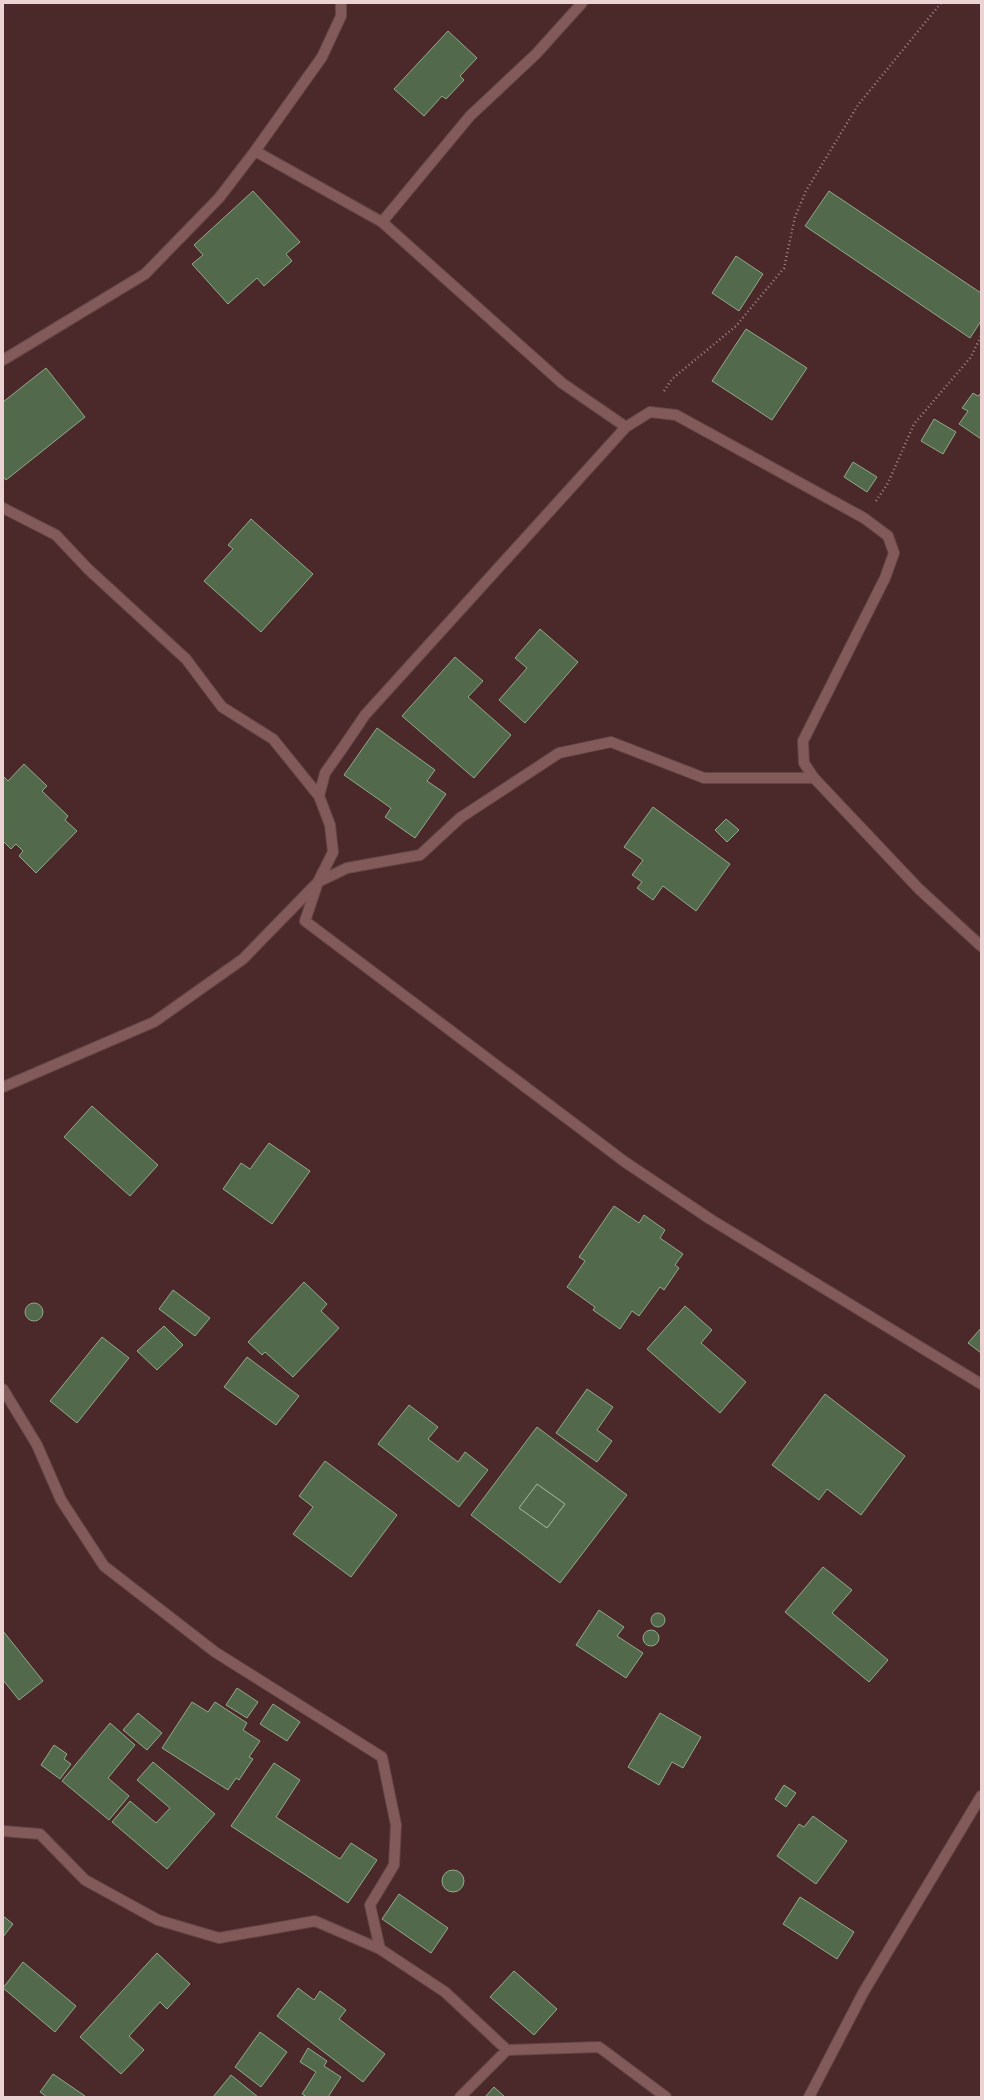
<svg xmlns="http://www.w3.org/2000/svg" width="984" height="2100" viewBox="0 0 984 2100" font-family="'DM Sans',sans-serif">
<rect width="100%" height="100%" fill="#4b2829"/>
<path fill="#52694b" stroke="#91aa89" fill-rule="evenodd" d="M448 31 477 58 460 76 464 80 446 99 442 96 424 116 394 89Z
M253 191 300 242 286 254 292 261 264 286 257 278 228 304 192 264 203 255 194 245Z
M829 191 981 293V321L970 338 805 226Z
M736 256 763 274 739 311 712 293Z
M746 329 807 368 772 420 712 381Z
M46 368 85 417 6 480 3 476V402Z
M973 393 978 396 981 393V439L959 424 968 411 962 408Z
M934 419 956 432 943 454 921 441Z
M853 462 877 477 867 492 844 477Z
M251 519 313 574 261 632 204 581 233 549 228 545Z
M540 629 578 662 525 723 499 700 527 668 515 658Z
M455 657 483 681 468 697 511 735 474 778 402 716Z
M377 728 435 770 427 781 446 794 415 838 385 817 391 808 344 775Z
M24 764 47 786 42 791 68 816 65 820 77 831 36 873 19 856 23 851 16 844 11 849 3 841V776L8 781Z
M653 807 730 864 696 911 663 886 653 900 637 888 642 882 632 875 643 860 624 847Z
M726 819 739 830 727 842 715 830Z
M92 1106 158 1165 130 1196 64 1137Z
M269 1143 310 1171 272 1224 223 1189 241 1163 250 1169Z
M614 1206 639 1223 644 1215 665 1230 660 1238 683 1254 675 1265 679 1268 664 1290 660 1287 639 1316 632 1311 620 1329 593 1310 595 1307 567 1287 585 1261 579 1257Z
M304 1282 327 1304 321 1311 339 1328 293 1377 265 1352 262 1355 248 1342Z
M173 1290 210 1318 195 1336 159 1309Z
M25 1312a9 9 0 1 1 18 0a9 9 0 1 1-18 0Z
M685 1306 712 1330 701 1343 746 1382 720 1413 647 1349Z
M164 1326 183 1345 157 1370 137 1351Z
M981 1328V1353L968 1343Z
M102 1337 129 1358 77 1423 50 1401Z
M247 1357 299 1396 276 1425 224 1387Z
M587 1389 613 1407 597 1430 612 1441 597 1462 556 1433Z
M825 1394 905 1456 861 1515 827 1489 819 1500 772 1465Z
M409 1405 438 1427 428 1439 458 1462 465 1452 488 1470 459 1507 378 1444Z
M537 1427 627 1495 560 1583 471 1515ZM537 1484 565 1504 547 1528 519 1508Z
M325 1461 397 1515 351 1577 293 1534 313 1507 299 1496Z
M537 1484 565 1504 547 1528 519 1508Z
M823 1567 852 1590 832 1613 888 1660 869 1682 785 1612Z
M599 1610 624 1627 617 1636 643 1653 626 1678 576 1645Z
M651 1620a7 7 0 1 1 14 0a7 7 0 1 1-14 0Z
M643 1638a8 8 0 1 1 16 0a8 8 0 1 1-16 0Z
M3 1631 43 1681 19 1700 3 1680Z
M237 1688 258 1702 247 1718 226 1705Z
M192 1702 208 1712 215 1702 247 1723 243 1730 260 1741 249 1757 253 1759 239 1780 236 1778 228 1790 162 1748Z
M273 1704 300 1722 287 1741 260 1724Z
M138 1713 162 1733 147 1750 123 1730Z
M660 1713 701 1737 683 1768 672 1762 659 1785 628 1767Z
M110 1723 135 1745 108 1778 129 1796 109 1820 62 1781Z
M54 1745 67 1754 64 1759 71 1764 60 1779 41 1765Z
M153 1762 215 1814 167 1869 112 1822 130 1801 156 1823 170 1808 137 1780Z
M274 1763 300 1780 276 1817 340 1859 351 1843 377 1860 348 1903 231 1826Z
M784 1785 796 1793 786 1807 775 1799Z
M813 1816 847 1841 816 1884 777 1856 799 1824 804 1827Z
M442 1881a11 11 0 1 1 22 0a11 11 0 1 1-22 0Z
M399 1894 448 1928 431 1953 382 1919Z
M800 1897 854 1932 837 1959 783 1924Z
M3 1916 13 1924 3 1937Z
M157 1953 190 1984 167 2009 160 2002 129 2036 144 2050 121 2074 80 2037Z
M23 1962 76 2006 55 2032 3 1988Z
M514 1971 557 2009 534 2035 490 1997Z
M298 1988 314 2000 320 1991 346 2010 339 2019 385 2054 363 2082 277 2016Z
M260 2032 287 2052 261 2087 235 2067Z
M308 2048 327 2061 324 2066 341 2077 328 2097H307L302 2094 316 2072 300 2062Z
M53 2074 85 2096 84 2097H47L40 2092Z
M231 2075 258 2097H213Z
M494 2087 505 2097H485Z"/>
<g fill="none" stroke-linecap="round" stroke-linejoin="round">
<g stroke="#644647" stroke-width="12">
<path id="minor" d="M255 151 382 222 562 383 626 427
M382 222 470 116 536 54 582 3
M3 360 145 274 219 198 255 151 322 57 341 16V3
M3 508 56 535 88 569 186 659 222 707 273 739 319 796
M814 778H704L611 742 559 753 460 818 420 855 347 868 318 882 305 921 625 1162 710 1219 981 1384
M3 1087 154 1022 243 959 318 882 333 852 330 825 319 796 325 773 344 746 365 715 626 427 650 412 676 415 864 518 888 536 894 553 885 578 803 741 804 763 814 778 919 889 981 946
M3 1389 37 1445 61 1500 104 1566 215 1652 382 1757 396 1825 394 1865 370 1905 380 1949
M3 1831 40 1834 85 1880 158 1920 219 1938 315 1921 380 1949 445 1992 507 2050 599 2047 666 2097
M460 2097 507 2050
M809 2097 863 1993 981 1796"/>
</g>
<path stroke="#a18485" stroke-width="2.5" stroke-dasharray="1 3" stroke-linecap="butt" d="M664 391 672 379 736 326 784 268 795 217 806 191 858 105 941 3
M876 501 888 483 914 424 971 357 981 336"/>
<use href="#minor" stroke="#825a5a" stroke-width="10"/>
</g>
<rect width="984" height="2100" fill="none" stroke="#ebd3d3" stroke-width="8"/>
</svg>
